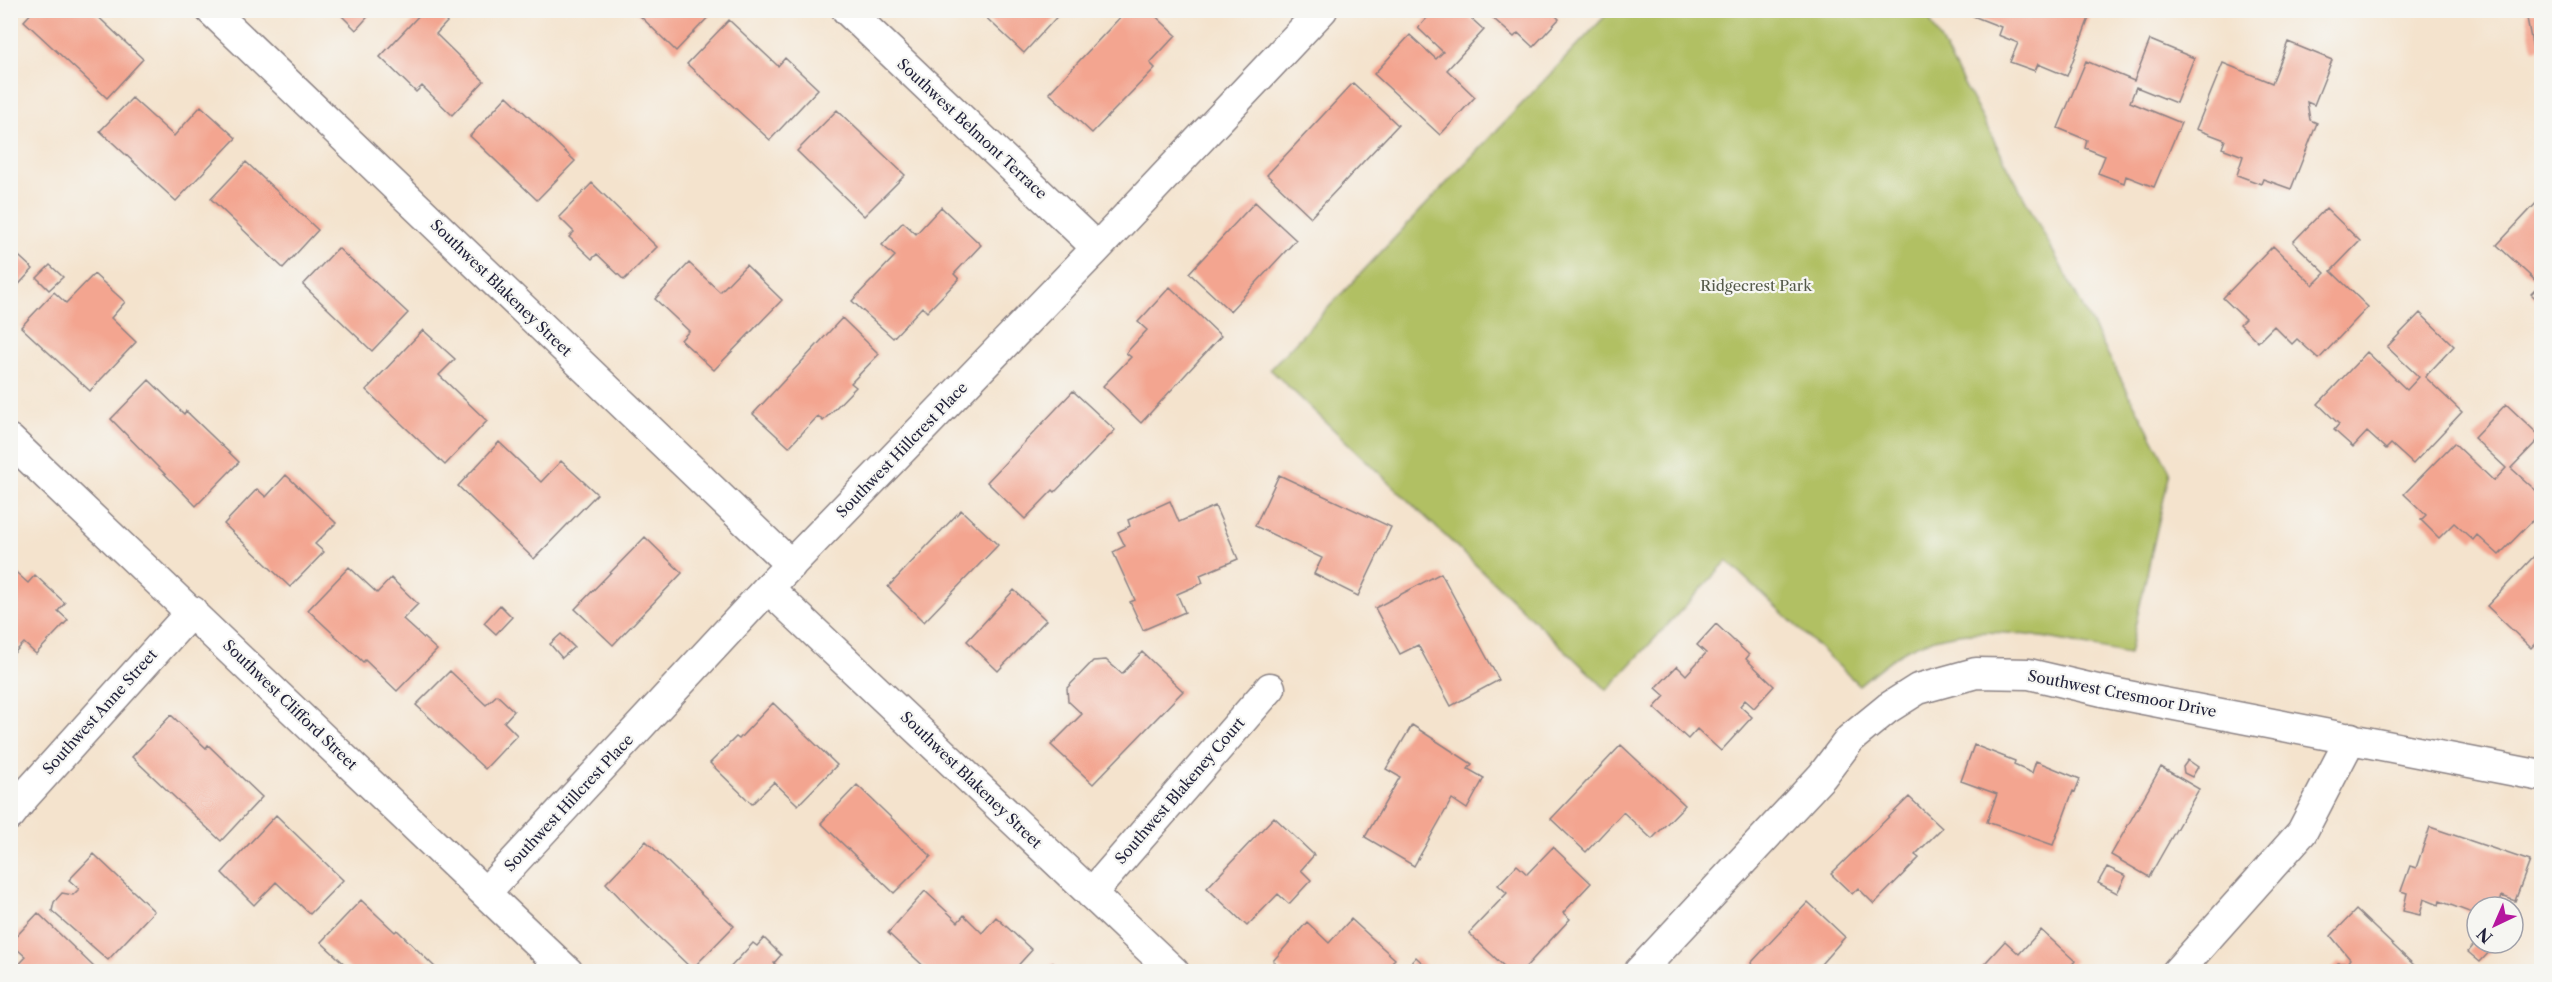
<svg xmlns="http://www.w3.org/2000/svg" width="2552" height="982" viewBox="0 0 2552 982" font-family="'Libre Caslon Text',serif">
<rect width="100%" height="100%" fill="#f6f6f2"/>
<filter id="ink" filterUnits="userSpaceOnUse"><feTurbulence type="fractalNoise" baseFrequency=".0167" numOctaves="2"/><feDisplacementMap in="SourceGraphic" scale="12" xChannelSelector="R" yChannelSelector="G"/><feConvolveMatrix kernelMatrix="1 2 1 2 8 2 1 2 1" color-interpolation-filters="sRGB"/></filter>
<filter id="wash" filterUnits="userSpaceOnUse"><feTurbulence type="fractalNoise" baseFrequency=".008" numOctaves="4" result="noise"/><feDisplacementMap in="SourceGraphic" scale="24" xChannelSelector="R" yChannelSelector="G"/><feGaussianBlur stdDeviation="1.35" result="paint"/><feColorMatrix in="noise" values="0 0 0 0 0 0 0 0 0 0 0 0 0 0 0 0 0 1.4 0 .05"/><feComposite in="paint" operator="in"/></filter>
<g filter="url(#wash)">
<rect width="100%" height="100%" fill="#f4e3cd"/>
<path fill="#b1c063" stroke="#6a714f" stroke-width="1.5" d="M1611 10 1925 11 2170 471 2129 654C2057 641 1977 615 1908 649 1889 659 1875 672 1859 685L1727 561 1607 690 1270 369Z"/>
<g id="blocks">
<path fill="#f3a590" d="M34 10H91L143 59 107 98 24 21Z
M336 10H374L356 30Z
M424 10H435L447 22 436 34 484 81 452 115 422 86 416 92 380 57Z
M634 10H715L676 51Z
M978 10H1063L1024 53Z
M1127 10H1149L1176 35 1150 63 1155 68 1092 133 1049 93Z
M1434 10H1462L1484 30 1447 70 1475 97 1440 135 1374 74 1410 35 1436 59 1443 52 1418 28Z
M1484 10H1550L1559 19 1533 47 1518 33 1514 37Z
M1975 10H2092L2067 76 2038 64 2035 71 2010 62 2018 43 1998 35 2001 27 1973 16Z
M2542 11V48L2533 49 2526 13Z
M729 20 778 66 785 58 818 89 770 140 687 64Z
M2150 40 2194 58 2176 103 2136 87 2130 102 2181 123 2154 187 2126 176 2124 183 2098 173 2105 156 2085 148 2087 140 2058 128 2086 61 2134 81Z
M2288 42 2332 60 2314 105 2307 102 2310 120 2317 123 2291 189 2263 179 2261 184 2237 175 2243 156 2222 148 2225 140 2196 129 2223 63 2272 83Z
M1353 83 1398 125 1311 217 1267 175Z
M507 96 575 161 537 200 470 136Z
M132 98 174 136 201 106 236 138 176 201 100 131Z
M837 110 905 175 864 216 797 151Z
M246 162 318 230 283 268 211 199Z
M592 183 657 247 624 280 597 254 592 259 569 237 574 232 559 217Z
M2542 197V304L2531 294 2540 285 2497 245Z
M1255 202 1296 240 1230 311 1189 273Z
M941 207 981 245 954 274 959 279 927 312 922 307 893 338 852 301 895 256 882 245 903 222 916 234Z
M2326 208 2360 241 2331 271 2368 307 2319 359 2297 339 2292 344 2274 326 2258 342 2240 324 2245 319 2223 298 2273 246 2313 285 2325 273 2293 242Z
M10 248 33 269 10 294Z
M338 248 408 313 372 351 303 285Z
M689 263 720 292 746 265 782 300 714 370 681 340 689 331 655 299Z
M50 265 63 277 49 290 37 278Z
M94 274 125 302 111 318 136 342 90 391 21 327 54 292 66 303Z
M1170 287 1221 336 1141 423 1103 386 1131 357 1126 353 1147 330 1138 322Z
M2420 313 2454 346 2425 377 2462 412 2413 464 2391 444 2386 449 2367 432 2353 447 2334 430 2339 424 2318 404 2367 352 2407 390 2419 377 2387 347Z
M842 318 879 354 851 383 856 387 823 421 818 416 789 447 753 414Z
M423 330 455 359 439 375 487 421 445 465 366 390Z
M149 380 184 414 186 411 239 462 196 506 111 419Z
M1073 391 1115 430 1055 492 1053 490 1025 519 987 482Z
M2506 404 2541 437 2511 468 2542 496V511L2499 555 2477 535 2473 540 2454 523 2439 538 2421 520 2426 515 2404 494 2454 443 2494 481 2506 468 2474 438Z
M499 442 541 482 561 461 597 494 534 559 458 486Z
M286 475 336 523 315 544 324 552 290 587 224 524 257 489 266 497Z
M1279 475 1391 527 1358 596 1314 574 1322 558 1255 526Z
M1170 501 1179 522 1215 506 1238 559 1200 575 1203 583 1177 594 1185 612 1143 630 1130 602 1135 600 1113 552 1125 546 1118 532 1130 526 1128 520Z
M961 510 998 545 924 622 888 587Z
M645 537 682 573 613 645 575 609Z
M2536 554 2542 559V636L2531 648 2487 606Z
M10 567 28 583 35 575 65 603 58 611 68 620 36 654 24 643 10 657Z
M349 567 377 593 391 578 418 604 403 619 437 650 397 691 365 660 363 662 308 610Z
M1441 573 1499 680 1451 706 1418 645 1400 654 1375 608Z
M1014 590 1046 620 998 671 967 641Z
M500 605 512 617 496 634 484 623Z
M1716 624 1749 655 1746 659 1774 686 1754 708 1745 700 1740 706 1752 717 1721 751 1697 729 1688 739 1654 708 1665 696 1656 688 1677 666 1686 675 1706 653 1697 645Z
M561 634 574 647 562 658 550 644Z
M1142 652 1183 691 1093 784 1051 745 1082 714 1068 701 1067 688 1093 661 1106 660 1122 674Z
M450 671 486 705 497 695 514 711 504 722 517 735 485 769 416 705Z
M773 703 837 765 798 805 774 782 752 804 710 763 736 737 739 739Z
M171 715 206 748 208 745 262 797 221 841 132 757Z
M1412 725 1472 764 1468 769 1484 778 1467 809 1452 799 1414 866 1365 837 1400 777 1386 769Z
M1621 745 1685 805 1652 839 1623 812 1586 852 1551 819Z
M1974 745 2015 761 2014 765 2032 773 2036 761 2080 779 2075 792 2073 791 2053 845 1987 822 1997 794 1961 781Z
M2188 760 2198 767 2192 777 2184 773 2183 767Z
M2161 767 2199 789 2149 877 2111 855Z
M857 785 931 856 894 893 821 823Z
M1909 797 1942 828 1915 855 1919 858 1874 904 1858 888 1852 894 1831 874Z
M276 815 343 880 310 914 276 882 254 905 222 873Z
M1274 817 1314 855 1301 870 1311 880 1289 904 1278 894 1247 926 1207 888Z
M2430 827 2530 861 2515 901 2502 896 2499 907H2477V915L2440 901 2439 905 2424 899 2420 915 2403 911 2407 893 2401 891 2410 866 2416 868Z
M646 841 734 926 692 969 639 918 606 883Z
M1553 847 1591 883 1563 913 1570 919 1521 972H1510L1469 933 1507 893 1498 885 1517 865 1527 874Z
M94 854 154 911 108 960 52 911 54 902 62 893 73 895 79 889 69 880Z
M2107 867 2126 876 2117 893 2098 883Z
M925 891 958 922 964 915 982 933 996 917 1032 950 1012 972H930L888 933Z
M361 900 395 932 397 930 440 972H353L321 942Z
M1808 902 1845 937 1814 972H1760L1751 963Z
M2356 910 2415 966 2410 972H2329L2338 963H2347L2350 959 2331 936Z
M38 913 95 968 92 972H12L26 957 10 943Z
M1351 919 1395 959 1392 962 1395 964 1388 972H1285L1273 961 1307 922 1329 943Z
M2041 930 2075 961 2066 972H1977L2005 941 2019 954Z
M764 938 781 955 774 963 782 972H726L753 943 757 946Z
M2477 941V943H2486L2492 949 2480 962 2468 952Z
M1416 957 1432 972H1403Z
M1053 963 1061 972H1045Z"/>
</g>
</g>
<g filter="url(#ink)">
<use href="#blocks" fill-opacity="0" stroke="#8b8284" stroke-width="1.5"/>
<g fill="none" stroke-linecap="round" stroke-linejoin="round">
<g stroke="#8b8284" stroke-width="33">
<path id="minor" d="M211 10 791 565
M847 10 1097 248
M10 440 568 972
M768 588 1174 972
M10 815 24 797 192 611
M486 892 768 588 1097 248 1322 10
M1091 894 1270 688
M1639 972 1822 776 1850 739 1888 708 1918 689 1976 673 2029 674 2102 691 2542 776
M2177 972 2302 832 2351 738"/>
</g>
<use href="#minor" stroke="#fff" stroke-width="30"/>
</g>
</g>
<g text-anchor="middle" stroke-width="4.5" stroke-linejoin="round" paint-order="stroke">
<g font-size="15" fill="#22223b" stroke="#f6f6f2">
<text transform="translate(972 129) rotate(43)" y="5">Southwest Belmont Terrace</text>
<text transform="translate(501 288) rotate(44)" y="5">Southwest Blakeney Street</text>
<text transform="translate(902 450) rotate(-46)" y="5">Southwest Hillcrest Place</text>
<text transform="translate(2122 694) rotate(11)" y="5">Southwest Cresmoor Drive</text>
<text transform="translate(290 705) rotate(44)" y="5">Southwest Clifford Street</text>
<text transform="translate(100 712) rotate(-48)" y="5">Southwest Anne Street</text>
<text transform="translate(971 780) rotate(44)" y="5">Southwest Blakeney Street</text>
<text transform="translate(1180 791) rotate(-49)" y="5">Southwest Blakeney Court</text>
<text transform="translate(569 803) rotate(-47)" y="5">Southwest Hillcrest Place</text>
</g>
<g font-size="15" fill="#545949" stroke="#f6f6f2">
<text x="1756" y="291">Ridgecrest Park</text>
</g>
</g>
<rect width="2552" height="982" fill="none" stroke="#f6f6f2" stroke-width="36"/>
<g transform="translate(2495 925) rotate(224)"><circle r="28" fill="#f6f6f2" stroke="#a1a1a9" stroke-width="1.5"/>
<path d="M0-4.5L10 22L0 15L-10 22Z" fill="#b5179e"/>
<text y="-9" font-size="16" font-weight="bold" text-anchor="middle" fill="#22223b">N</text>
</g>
</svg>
